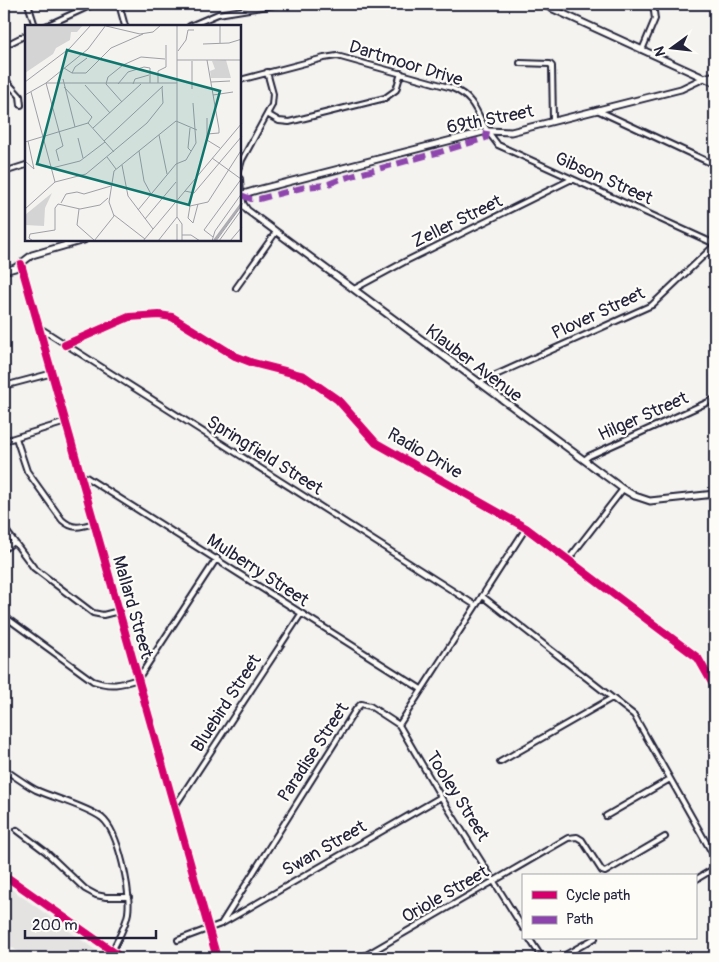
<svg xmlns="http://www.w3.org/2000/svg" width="719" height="962" viewBox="0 0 719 962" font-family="Pangolin,sans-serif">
<rect width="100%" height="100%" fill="#f4f3ef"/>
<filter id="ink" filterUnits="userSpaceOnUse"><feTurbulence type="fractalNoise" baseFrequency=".02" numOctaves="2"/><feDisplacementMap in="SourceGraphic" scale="10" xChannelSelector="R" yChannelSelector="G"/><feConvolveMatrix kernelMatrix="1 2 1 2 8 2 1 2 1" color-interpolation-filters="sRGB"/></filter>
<g filter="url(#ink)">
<path fill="#e4e3e2" d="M4 884 35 906 106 958H28L4 942Z"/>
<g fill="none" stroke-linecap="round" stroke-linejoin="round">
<g stroke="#22223b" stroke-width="8">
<path id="street" d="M28 4 35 26
M119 4 125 26
M46 26 94 4
M190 26 218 14 281 4
M4 46 26 35
M642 50 655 19 653 4
M520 63 550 64 552 66 553 120
M4 76 9 84 20 96 21 105
M240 80 324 58 337 56 452 88C469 95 475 106 482 122 486 130 493 138 498 145L715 244
M597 110 715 165
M267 114 279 121 289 122 385 98 396 90 401 73
M240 167 242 160 272 105 273 94 267 72
M4 172 26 165
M240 179 241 195
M236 288 276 232
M354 289 406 261 572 179
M40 328 475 605
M65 345 129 317 159 315 172 317 235 356 253 363 304 376 338 400 376 443 526 528 698 658 715 688
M478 383 652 305 715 245
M4 386 53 373
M16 438 27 471 62 520C73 530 81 527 94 523
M4 441 66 422
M584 460 589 456 715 399
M80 475 86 477C198 547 309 619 421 689
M4 528 34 568 93 613 103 615 119 611
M4 549 14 542
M568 560 623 489
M482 596 634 715 715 858
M4 616 93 681C111 687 120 685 138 679L217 558
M399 725 526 528
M500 762 612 698
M4 769C14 776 25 784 36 790 54 798 88 807 102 818 119 832 131 892 128 913 126 926 118 939 112 951
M175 806 301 614
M606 816 670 779
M17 830 46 852 85 889 96 895 106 897H129
M695 880 715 868
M221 924 356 709 361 704 370 706 399 725 441 797 523 928
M529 938 542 958
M178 940 221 924 441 797
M361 958 568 838 577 837 582 840 602 871 605 872 665 837
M560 958 595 938"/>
</g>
<g stroke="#22223b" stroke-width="9">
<path id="secondary" d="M542 4 715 83
M240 195 257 190 487 131 511 132 681 89 704 78 715 75
M241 195 243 204 247 210 623 489 635 496 650 501 715 494
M21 264 217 958
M4 271 15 268 32 255 84 240
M4 875 122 958"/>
</g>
<use href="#street" stroke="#fdfcf7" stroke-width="4"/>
<use href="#secondary" stroke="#fdfcf7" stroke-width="5"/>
<path stroke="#8e44ad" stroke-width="6" stroke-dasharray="12 6" stroke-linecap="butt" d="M241 195 251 199H259L305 187 326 185 341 179 440 152 486 138 487 131"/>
<g stroke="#fdfcf7" stroke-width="11">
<path id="cycleway" d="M21 264 217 958
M65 345 129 317 159 315 172 317 235 356 253 363 304 376 338 400 376 443 526 528 698 658 715 688
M4 875 122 958"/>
</g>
<use href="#cycleway" stroke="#d6006c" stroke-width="8"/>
</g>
</g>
<g text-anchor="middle" stroke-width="4.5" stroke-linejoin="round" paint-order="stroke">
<g font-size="18" fill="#22223b" stroke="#fdfcf7">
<text transform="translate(406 63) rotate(17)" y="6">Dartmoor Drive</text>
<text transform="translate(490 119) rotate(-11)" y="6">69th Street</text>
<text transform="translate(604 178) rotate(24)" y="6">Gibson Street</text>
<text transform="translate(457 221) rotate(-26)" y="6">Zeller Street</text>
<text transform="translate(598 313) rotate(-25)" y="6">Plover Street</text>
<text transform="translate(474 363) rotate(37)" y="6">Klauber Avenue</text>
<text transform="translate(643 416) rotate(-24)" y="6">Hilger Street</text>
<text transform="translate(425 453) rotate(30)" y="6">Radio Drive</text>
<text transform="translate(265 455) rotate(32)" y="6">Springfield Street</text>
<text transform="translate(258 570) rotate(33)" y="6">Mulberry Street</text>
<text transform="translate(133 607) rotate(74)" y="6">Mallard Street</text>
<text transform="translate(226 703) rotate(-57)" y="6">Bluebird Street</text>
<text transform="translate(313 752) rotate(-57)" y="6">Paradise Street</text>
<text transform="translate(458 796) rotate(58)" y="6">Tooley Street</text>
<text transform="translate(324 848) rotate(-30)" y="6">Swan Street</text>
<text transform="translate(445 894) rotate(-30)" y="6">Oriole Street</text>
</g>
</g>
<g transform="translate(25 25)">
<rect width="216" height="216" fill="#f4f3ef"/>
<path d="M0 0H58L52 7H46L45 15 31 23 28 29 0 48ZM201 35 206 53H186L185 46 190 44 187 36ZM27 168 20 183 19 201 0 200V190Z" fill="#d5d4d5"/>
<path fill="none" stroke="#acacb2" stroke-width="2.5" d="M189 216 217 178"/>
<path fill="none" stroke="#a09fa7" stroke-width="1" d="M152 0V192M81 1 115 9 128 7 136 0M195 18V0M178 19 204 18 217 14M153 26 161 15 163 5H169M152 35H217M182 35 194 104V108L182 109M167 36V64M39 43 47 48H61L86 23 118 9M47 48 50 42 62 33M38 54 50 102M0 57 45 23 66 0M186 57 205 56M21 58H152M21 58 38 121 31 125 34 136M133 58V46L141 42V20M93 59 103 47 119 42 125 43V58M108 59 110 54 124 50M60 60 85 88M39 62 67 92 63 98M6 67 30 157M0 70 21 58 63 24 81 0M188 70 208 67M97 77 81 59 83 52 98 40 116 32 140 34M182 93V115L195 123M63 98 89 127M68 103 116 59M165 103 163 123 166 126M134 110 142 149M53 113 58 133M79 116 138 61M0 117 63 98M114 126 119 156 126 169M82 132 91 144M187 133 216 154M0 136 9 144 3 116M97 140 103 171 128 204M27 143 55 136 80 117M160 166 169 168 217 111M36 178 41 169 52 167 59 169 86 161M173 179 168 198 163 193 165 181 183 177 217 124M0 184 30 157 61 149 122 98 138 78 137 62M54 184 52 200 69 215M113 185 151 139 161 135 171 118 168 78M89 190 120 214M152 192 157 199V216M120 194 151 157M157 210H166L175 216M188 212 179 205 217 153M8 216 4 213 5 209 30 205V183L33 179 55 184 75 180 83 173M69 216 89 191 84 177 89 146 151 96 172 105M118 216 217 98M133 216 152 192M152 216V199M187 216 190 206 217 168M191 216 217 180M194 216 217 184M205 216 217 202"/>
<path fill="#0f766e" fill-opacity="0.15" stroke="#0f766e" stroke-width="2.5" d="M42 25 195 66 164 180 12 139Z"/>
<rect width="216" height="216" fill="none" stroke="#22223b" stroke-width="2.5"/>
</g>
<rect width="719" height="962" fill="none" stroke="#fdfcf7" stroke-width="20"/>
<rect x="10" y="10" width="699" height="942" fill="none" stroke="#22223b" stroke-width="2" filter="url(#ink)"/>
<rect x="522" y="874" width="175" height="65" fill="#fdfcf7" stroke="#a5a5ac"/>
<rect x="532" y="891" width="25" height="8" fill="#d6006c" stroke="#a5a5ac"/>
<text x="566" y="900" font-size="15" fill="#22223b">Cycle path</text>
<rect x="532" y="916" width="25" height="8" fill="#8e44ad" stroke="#a5a5ac"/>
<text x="566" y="924" font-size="15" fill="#22223b">Path</text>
<g transform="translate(672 48) rotate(255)" stroke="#fdfcf7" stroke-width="4" paint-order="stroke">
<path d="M0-4L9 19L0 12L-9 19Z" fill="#22223b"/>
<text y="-8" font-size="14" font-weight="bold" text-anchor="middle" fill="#22223b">N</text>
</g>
<path d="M25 930v8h131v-8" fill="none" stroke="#22223b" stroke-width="2.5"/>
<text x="32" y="930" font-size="15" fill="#22223b" stroke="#fdfcf7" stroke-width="4" paint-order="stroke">200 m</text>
</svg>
